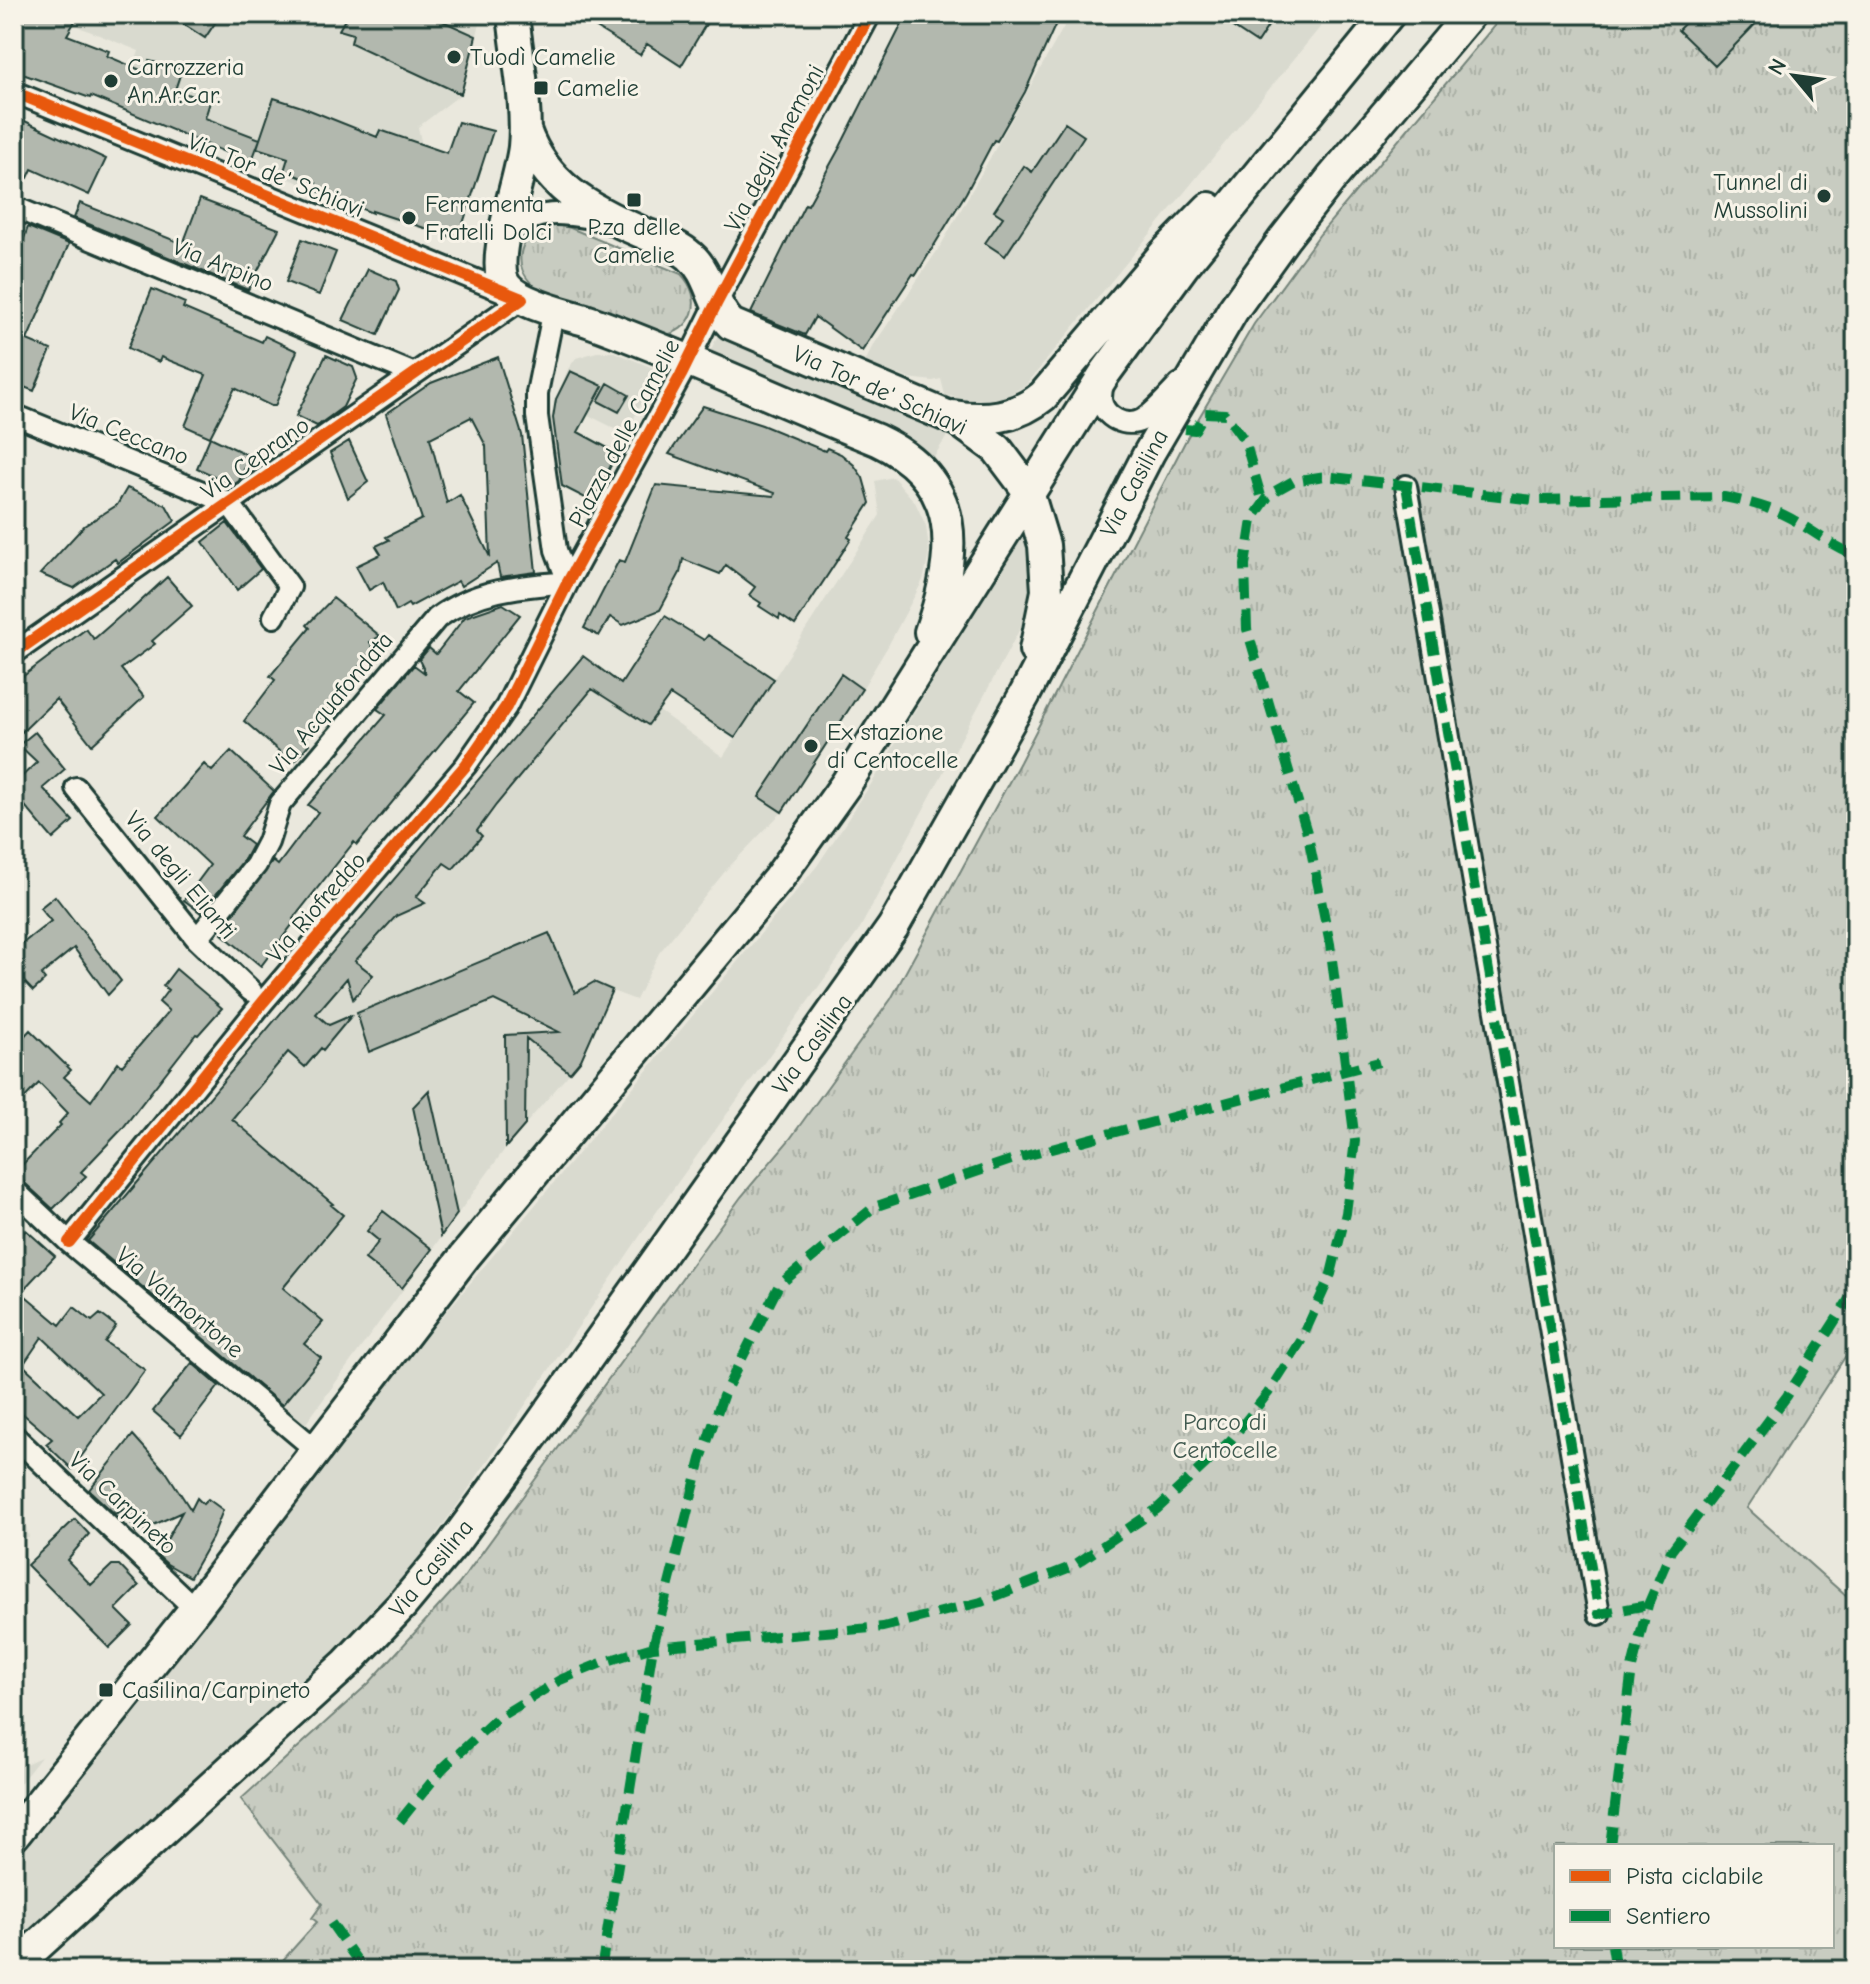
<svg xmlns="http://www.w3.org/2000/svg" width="1870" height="1984" viewBox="0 0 1870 1984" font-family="'Comic Neue',sans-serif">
<defs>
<pattern id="park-tufts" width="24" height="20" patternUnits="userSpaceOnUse" patternTransform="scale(2)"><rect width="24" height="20" fill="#c8ccc1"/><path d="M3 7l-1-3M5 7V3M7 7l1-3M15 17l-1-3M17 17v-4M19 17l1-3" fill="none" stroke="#abb0a6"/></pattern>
</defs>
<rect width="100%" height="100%" fill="#eae8dd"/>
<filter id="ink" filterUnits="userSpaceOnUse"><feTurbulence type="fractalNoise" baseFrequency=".0125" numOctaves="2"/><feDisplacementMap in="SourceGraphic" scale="16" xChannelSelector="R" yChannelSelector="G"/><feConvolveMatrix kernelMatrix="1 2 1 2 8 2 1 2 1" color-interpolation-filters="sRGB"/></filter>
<g filter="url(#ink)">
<path fill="#d9dacf" d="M89 14H467L481 20 461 94 418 127 422 146 394 222 120 109 139 51 79 27Z
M1071 14H1331L1026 385 1008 395 992 400 961 399 945 395 941 379 933 381 908 378 865 363 871 349 941 245Z
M718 334 951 430 931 461 901 437 708 357Z
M597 352H614L658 370 626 434 556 399 568 369 576 358Z
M893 477 915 502 926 526 929 550 927 564 923 580 888 646 841 724 782 812 727 869 659 953 636 1000 612 991 581 1060 510 1142 304 1426 86 1244 583 656 723 757 880 515 875 481Z
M1027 522 1036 577 1023 623 858 932 650 1221 463 1497 403 1580 333 1653 14 1945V1861L408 1358 817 866 875 778Z
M14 1466 29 1538 14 1541Z
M41 1757 14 1791V1769Z"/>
<path fill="url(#park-tufts)" stroke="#74847a" stroke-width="2" fill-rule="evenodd" d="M1504 14H1856V1340L1747 1508 1856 1605V1970H274L317 1922 312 1918 322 1904 241 1799 369 1683 459 1584 741 1197 790 1139 891 999 1020 762 1187 438 1254 324 1320 234ZM1556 1846H1832V1946H1556Z
M545 224 568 227 681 274C705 299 694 333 659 336L537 288C511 269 517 238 545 224Z"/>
<path fill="#b2b8ae" stroke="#1f3d34" stroke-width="2" fill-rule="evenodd" d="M14 14H79L67 35 109 51 107 56 145 72 149 61 182 69 175 90 210 102 205 118 260 139 251 163 91 96 90 98 14 71Z
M168 14H221L205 38Z
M348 14H427L476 36 461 94 351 43 353 34 339 30Z
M574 14H712L681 66 647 44 640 55Z
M907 14H1050L1058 19 1025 92 997 141 994 140 966 193 916 275 913 274 862 351 815 317 805 335 751 313 805 204 808 205 840 147Z
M1213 14H1276L1257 43Z
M1694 14H1765L1715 66 1678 30Z
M274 98 302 107 377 137 380 130 447 153 458 122 493 131 458 239 372 211V213L313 189 316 183 284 171 288 158 257 148Z
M14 116 106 159 89 195 32 169 28 178 14 171Z
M1065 123 1084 136 1005 256 985 243 1003 217 994 211 1024 166 1032 172Z
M200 199 279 229 248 290 74 218 80 203 183 244Z
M28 227 69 244 27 340 51 350 34 391 14 383V267Z
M302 239 336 252 319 295 286 282Z
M368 269 396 281 399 290 378 335 343 320Z
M152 289 185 303 183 308 262 342 265 336 297 351 275 406H271L235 388 210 437 185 426 206 375 161 357 159 362 128 348Z
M326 355 353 367 357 378 343 407 317 426 296 416Z
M498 357 522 435 536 572 500 577 497 563 461 586 458 581 410 607 408 604 396 611 383 582 369 590 356 566 381 554 376 546 389 540 386 537 422 519 386 414 431 383ZM471 417 486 446 490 557 460 495 447 503 430 438Z
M570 371 603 386 578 432 617 453 593 502 562 486 553 418 556 399Z
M608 383 629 395 619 412 598 401Z
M703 406 762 425 825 451 827 448 841 454 854 465 863 478 870 503 848 537 851 539 795 625 780 615 779 619 759 606 761 603 749 595 755 587 726 565 720 574 683 559 680 573 660 610 623 625 610 617 599 636 584 628 619 560 625 562 656 485 774 496 775 493 669 454Z
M210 437 250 456 239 481 233 485 197 468Z
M349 441 368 482 348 498 330 453Z
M127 488 166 505 175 521 118 563 115 559 74 588 40 574 84 526 117 505Z
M227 523 261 569 237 590 203 542Z
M167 577 192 606 152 641 155 644 121 669 144 697 92 745 56 699 22 732 14 723V683L86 629 94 639 126 611 128 613Z
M333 598 380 636 370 642 374 649 304 739 309 744 293 763 244 721 275 680 270 676 310 628 307 625Z
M503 604 520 615 459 691 474 703 357 845 354 842 293 919 295 921 261 966 222 934 225 931 222 929 273 861 278 865 318 812 308 805 386 715 377 709 414 665 426 674 419 660 429 648 436 654 465 617Z
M665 616 704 640 708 635 774 679 735 738 670 695 648 725 592 689 496 805 477 831 482 836 453 869 444 863 416 897 425 903 396 916 355 961 373 975 353 999 347 978 316 1014 329 1025 352 1015 323 1050 321 1048 305 1067 288 1052 232 1119 333 1204 331 1205 343 1215 283 1288 323 1322 304 1344 321 1358 282 1405 88 1241 583 656 621 684Z
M841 674 862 689 782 812 759 797Z
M35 732 65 769 43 788 73 821 53 839 14 793V784L37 762 19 745Z
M231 751 274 791 240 836 252 845 245 858 201 913 184 900 210 865 158 816 204 764 212 771Z
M55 896 121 981 108 995 74 948 41 975 45 980 33 991 14 971V950L51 921 40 908Z
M549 933 575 993 594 982 612 990 581 1060 570 1073 526 1038 525 1125 506 1147 505 1035 559 1032 494 1000 369 1052 357 1013Z
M176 969 222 1008 198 1035 196 1034 122 1129 81 1172 86 1176 53 1209 14 1173 61 1125 59 1123 68 1113 39 1083 14 1109V1047L30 1030 71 1070 64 1077 91 1101 118 1062 122 1066 169 1011 159 1002 168 990 163 986Z
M429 1090 457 1214 441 1236 413 1107Z
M383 1211 432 1249 402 1288 365 1259 379 1241 367 1231Z
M26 1230 55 1256 21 1292 60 1325 74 1307 92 1321 100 1314 116 1326 105 1342 145 1370 72 1469 46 1444 52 1439 14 1406V1243ZM42 1337 101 1393 78 1416 23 1365Z
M192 1363 219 1386 181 1435 153 1411Z
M133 1435 167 1473 191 1510 197 1498 203 1504 208 1499 223 1510 212 1538 190 1577 167 1564 158 1556 182 1512 136 1533 125 1509 115 1514 89 1490Z
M75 1519 89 1534 67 1560 91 1585 112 1565H119L139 1586 116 1609 132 1625 109 1648 27 1565Z"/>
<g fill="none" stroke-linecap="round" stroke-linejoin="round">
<g stroke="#1f3d34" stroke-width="26">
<path id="street" d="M14 92 515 296
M14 207 412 373
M506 241C530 204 566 214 603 220
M554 309 537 393V416L556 550 568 582
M1103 381C1102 387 1101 394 1101 400 1104 418 1126 428 1142 420 1156 412 1168 396 1180 384
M14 415 229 503 290 587 274 617
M1406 486 1599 1614
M14 653 522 299
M76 788 197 939 251 991
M197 939 256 865 268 842 280 804 437 618C476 589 522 586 568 582
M14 1190 69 1242 316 1450
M69 1242 263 1002 466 765 506 707 568 582 681 375 716 304 870 14
M14 1436 195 1609"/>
</g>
<g stroke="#1f3d34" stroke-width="36">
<path id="secondary" d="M513 14C517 56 528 106 524 147 520 182 494 247 502 278 508 303 568 314 591 322 688 357 781 402 877 440 964 481 958 553 930 632
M525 130C544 185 590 210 641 232 657 239 677 244 690 256 711 274 711 305 731 324L959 421 997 449 1027 489 1044 545 1047 591 1035 650
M953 416C986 421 1016 418 1043 396L1165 253 1209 208
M14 1835 195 1609 465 1256 778 879 846 784 1105 373 1184 265 1389 14
M14 1967 347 1663 403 1604 453 1544 533 1435 893 927 1025 694 1149 453 1233 310 1284 239 1331 179 1470 14"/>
</g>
<use href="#street" stroke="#f7f3e8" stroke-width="20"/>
<use href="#secondary" stroke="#f7f3e8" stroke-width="30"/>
<path stroke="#00873e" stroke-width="10" stroke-dasharray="20 10" stroke-linecap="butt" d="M1185 429 1195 430 1205 413 1225 414 1245 441 1263 503
M1406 486 1599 1614 1648 1605
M400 1821 443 1768 496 1719 560 1680 604 1662 653 1647 883 1627 981 1602 1073 1566 1157 1509 1230 1441 1268 1393 1301 1341 1331 1274 1346 1213 1355 1141 1330 944 1308 836 1247 629 1245 565 1252 520 1270 494 1293 481 1325 476 1534 500 1724 497C1745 501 1765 506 1784 515 1809 527 1830 546 1856 555
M1610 1846 1632 1668 1648 1605 1671 1551 1787 1396 1856 1288
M331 1923 364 1970
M1612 1946 1616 1970
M601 1970 653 1647 701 1459 723 1396 779 1285 874 1207 1014 1159 1379 1062"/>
<g stroke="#f7f3e8" stroke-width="17">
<path id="cycleway" d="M14 92 522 299
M14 653 522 299
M69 1242 263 1002 466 765 506 707 568 582 681 375 716 304 870 14"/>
</g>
<use href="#cycleway" stroke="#e8590c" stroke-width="12"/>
</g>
</g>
<g fill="#1f3d34" stroke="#f7f3e8" stroke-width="3">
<circle cx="454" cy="57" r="8"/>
<circle cx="111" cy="81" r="8"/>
<rect x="533" y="80" width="16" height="16" rx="4"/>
<circle cx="1824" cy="196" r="8"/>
<rect x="626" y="192" width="16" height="16" rx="4"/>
<circle cx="409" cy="218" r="8"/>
<circle cx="811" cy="746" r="8"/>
<rect x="98" y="1682" width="16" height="16" rx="4"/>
</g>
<g text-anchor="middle" stroke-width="6" stroke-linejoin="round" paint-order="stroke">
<g font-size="24" fill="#1f3d34" stroke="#f7f3e8" text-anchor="start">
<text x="470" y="65">Tuodì Camelie</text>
<text x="127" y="75">Carrozzeria<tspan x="127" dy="28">An.Ar.Car.</tspan></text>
<text x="557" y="96">Camelie</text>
<text x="1808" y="190" text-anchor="end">Tunnel di<tspan x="1808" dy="28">Mussolini</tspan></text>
<text x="425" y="212">Ferramenta<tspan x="425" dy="28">Fratelli Dolci</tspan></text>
<text x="634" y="235" text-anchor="middle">P.za delle<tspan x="634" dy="28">Camelie</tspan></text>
<text x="827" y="740">Ex stazione<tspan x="827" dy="28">di Centocelle</tspan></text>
<text x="122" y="1698">Casilina/Carpineto</text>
</g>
<g font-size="24" fill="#1f3d34" stroke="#f7f3e8">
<text transform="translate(774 148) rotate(-62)" y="8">Via degli Anemoni</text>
<text transform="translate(276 175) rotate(22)" y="8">Via Tor de' Schiavi</text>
<text transform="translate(223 265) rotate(22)" y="8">Via Arpino</text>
<text transform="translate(880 390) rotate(24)" y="8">Via Tor de' Schiavi</text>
<text transform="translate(624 433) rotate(-62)" y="8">Piazza delle Camelie</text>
<text transform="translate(129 434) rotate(22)" y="8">Via Ceccano</text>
<text transform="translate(255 458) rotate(-35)" y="8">Via Ceprano</text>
<text transform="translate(1134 483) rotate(-62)" y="8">Via Casilina</text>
<text transform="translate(331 703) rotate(-50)" y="8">Via Acquafondata</text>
<text transform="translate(181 875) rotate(50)" y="8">Via degli Elianti</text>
<text transform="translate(316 907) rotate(-49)" y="8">Via Riofreddo</text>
<text transform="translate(812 1044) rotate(-54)" y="8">Via Casilina</text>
<text transform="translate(180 1302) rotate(40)" y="8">Via Valmontone</text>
<text transform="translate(123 1503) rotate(43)" y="8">Via Carpineto</text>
<text transform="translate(431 1568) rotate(-51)" y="8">Via Casilina</text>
</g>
<g font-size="24" fill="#415a50" stroke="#f7f3e8">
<text x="1225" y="1430">Parco di<tspan x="1225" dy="28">Centocelle</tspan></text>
</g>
</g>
<rect width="1870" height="1984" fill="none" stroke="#f7f3e8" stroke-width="48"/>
<rect x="24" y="24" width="1822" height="1936" fill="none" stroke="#1f3d34" stroke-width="3" filter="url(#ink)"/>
<rect x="1554" y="1844" width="280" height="104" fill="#f7f3e8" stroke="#a1aaa0" stroke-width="2"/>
<rect x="1570" y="1870" width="40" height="12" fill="#e8590c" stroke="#a1aaa0" stroke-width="2"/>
<text x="1626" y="1884" font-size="24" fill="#1f3d34">Pista ciclabile</text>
<rect x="1570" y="1910" width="40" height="12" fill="#00873e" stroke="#a1aaa0" stroke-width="2"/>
<text x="1626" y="1924" font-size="24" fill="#1f3d34">Sentiero</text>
<g transform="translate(1794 76) rotate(299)" stroke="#f7f3e8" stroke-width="6" paint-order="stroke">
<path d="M0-6L14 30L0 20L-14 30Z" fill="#1f3d34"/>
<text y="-12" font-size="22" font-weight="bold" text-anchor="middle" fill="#1f3d34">N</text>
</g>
</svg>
